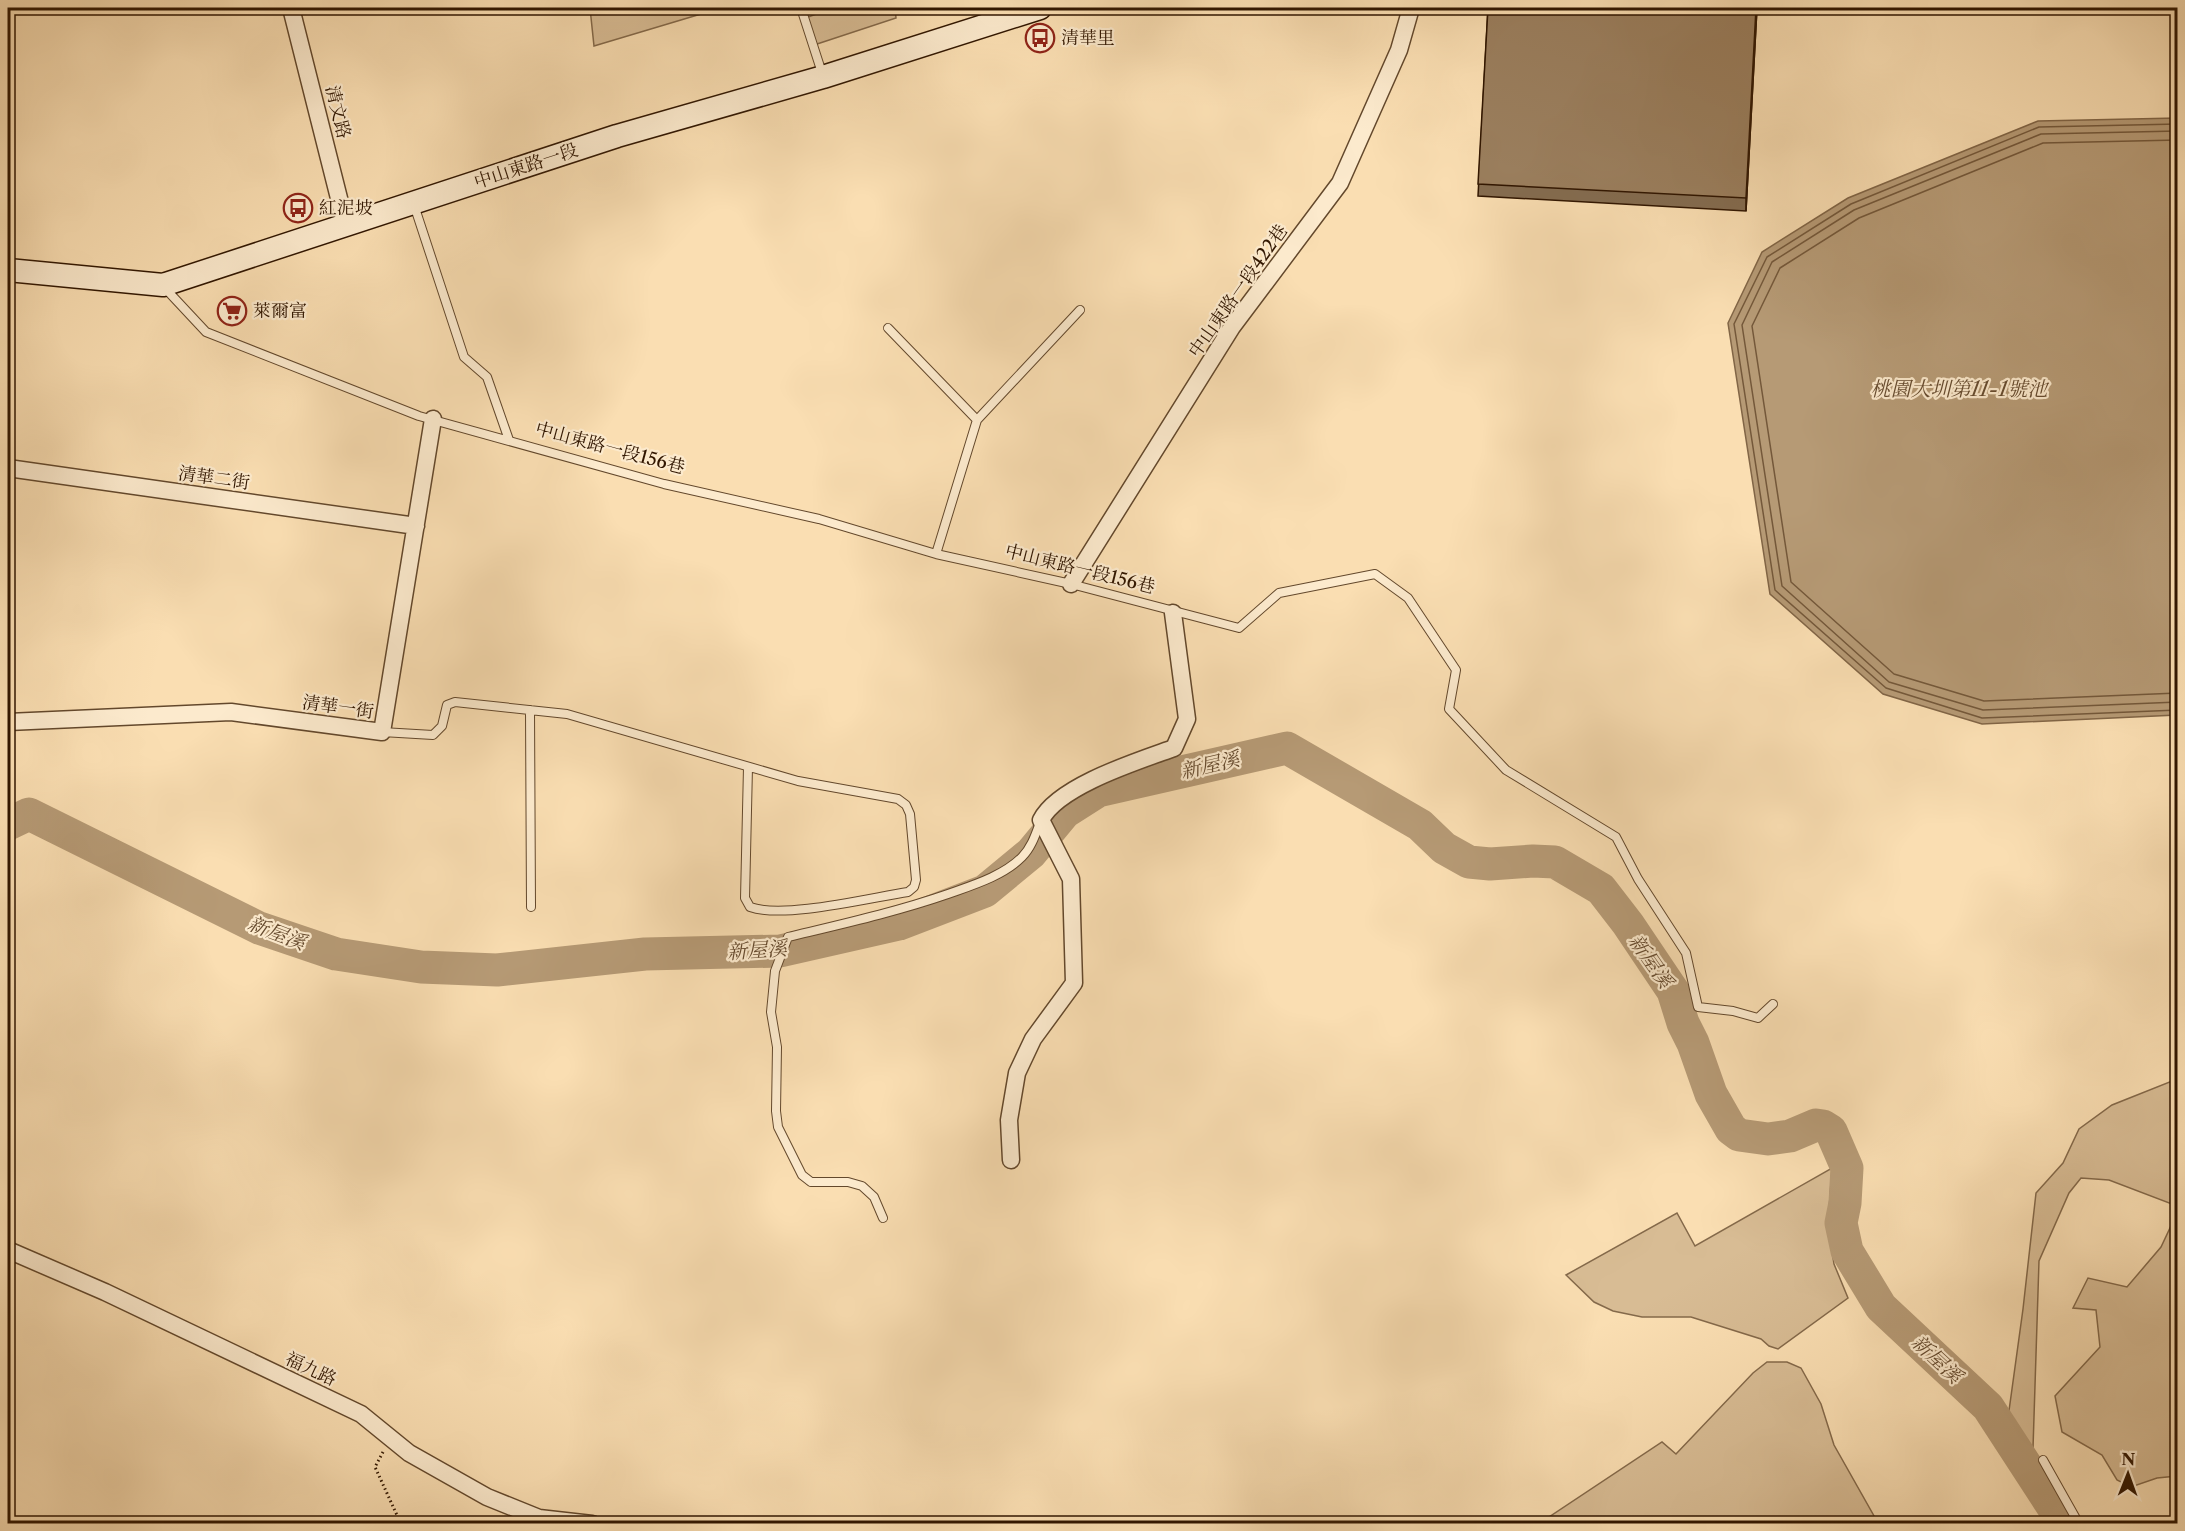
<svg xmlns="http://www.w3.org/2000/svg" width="2185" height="1531" viewBox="0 0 2185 1531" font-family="'Libre Caslon Text','Noto Serif TC',serif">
<rect width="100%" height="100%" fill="#fadeb2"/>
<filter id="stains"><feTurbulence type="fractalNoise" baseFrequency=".00333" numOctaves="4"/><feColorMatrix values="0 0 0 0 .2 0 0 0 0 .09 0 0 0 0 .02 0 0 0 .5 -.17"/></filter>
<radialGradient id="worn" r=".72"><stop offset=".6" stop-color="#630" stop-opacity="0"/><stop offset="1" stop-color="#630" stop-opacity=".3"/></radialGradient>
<path fill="#d8bc94" stroke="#84694a" stroke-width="1.5" d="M590 8H721L594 46Z
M827 8H895L896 18 811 46 803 19 827 10Z
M2177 1079V1206L2109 1180 2081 1178 2069 1193 2039 1261 2033 1448 2008 1418 2023 1309 2036 1193 2063 1163 2079 1129 2112 1105Z
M1832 1168 1828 1224 1834 1264 1848 1298 1778 1349 1769 1346 1761 1339 1691 1317H1642L1613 1311 1594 1302 1566 1275 1677 1213 1695 1246Z
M2177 1213V1476L2157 1478 2131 1487 2117 1480 2102 1455 2062 1432 2055 1396 2100 1347 2096 1310 2073 1308 2088 1278 2127 1287 2161 1247Z
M1767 1362H1787L1801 1368 1821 1404 1834 1445 1878 1523H1540L1662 1442 1676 1454 1753 1373Z"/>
<path fill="#b69a75" stroke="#816546" stroke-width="1.5" d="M2177 118V715L1982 724 1883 694 1770 594 1728 323 1762 252 1848 198 2038 121Z"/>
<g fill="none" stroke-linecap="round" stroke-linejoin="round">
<path stroke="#74583a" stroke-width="1.5" d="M2178 124 2039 127 1851 204 1767 257 1734 324 1775 590 1886 688 1982 718 2178 710
M2178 131 2041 134 1854 210 1772 262 1742 325 1782 586 1889 682 1983 710 2178 702
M2178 140 2043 143 1859 218 1780 268 1752 326 1791 582 1894 674 1984 701 2178 693"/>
<path stroke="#b69a75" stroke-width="33" d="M8 824 29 814 259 928 336 954 421 967 497 970 645 954 780 951 899 924 985 891 1031 853 1065 812 1098 791 1287 748 1420 825 1444 848 1469 862 1490 864 1533 861 1555 862 1601 889 1628 924 1673 991 1683 1023 1693 1043 1711 1094 1731 1129 1739 1135 1768 1139 1790 1136 1816 1125 1823 1126 1831 1131 1847 1168 1845 1203 1841 1223 1847 1251 1881 1307 1988 1407 2064 1524"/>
<g stroke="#63482c" stroke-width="10">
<path id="service" d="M801 8 823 76
M414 205 464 357 487 377 509 440
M163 286 206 332 419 416 664 484 819 519 936 554 1071 584 1239 628 1279 593 1375 574 1408 598 1456 670 1449 709 1506 770 1616 837 1638 879 1686 953 1698 1007 1733 1011 1758 1018 1773 1004
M888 328 977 420
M936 554 977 420 1080 310
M530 710 531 907
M382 732 433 735 442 726 447 705 455 702 567 714 798 781 898 799 906 805 910 814 916 880 914 887 908 892C869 898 784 919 750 907L745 898 748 767
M883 1218 874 1197 862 1186 848 1182H811L802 1175 778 1127 776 1111 777 1047 771 1012 775 971 788 937C842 924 896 912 948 894 973 885 1003 876 1022 857 1032 847 1036 833 1041 820
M2043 1460 2079 1524"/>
</g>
<g stroke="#63482c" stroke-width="19">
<path id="minor" d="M291 8 346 226
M8 468 416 526
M1071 584 1232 327 1340 183 1399 50 1411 8
M8 722 231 712 382 732 433 419
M1011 1160 1009 1120 1017 1073 1033 1039 1074 983 1071 879 1041 820C1058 786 1138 761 1174 748L1187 719 1173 613
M8 1250 105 1292 361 1414 409 1453 487 1497 539 1518 592 1524"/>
</g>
<g stroke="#311600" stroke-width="25">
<path id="secondary" d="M8 270 163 285 617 136 823 77 1040 8"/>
</g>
<path stroke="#311600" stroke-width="3" stroke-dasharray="1.5 3" stroke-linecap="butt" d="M383 1452 375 1467 401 1524"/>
<use href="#service" stroke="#fceacd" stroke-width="8"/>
<use href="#minor" stroke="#fceacd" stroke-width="16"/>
<use href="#secondary" stroke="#fceacd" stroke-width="22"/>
</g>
<path fill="#846c50" stroke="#311600" stroke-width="1.5" d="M1488 8H1757L1746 211 1478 196Z"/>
<path fill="#6c5841" stroke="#311600" stroke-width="1.5" d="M1756 8H1757L1746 211V198Z"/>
<path fill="#9a7e5d" stroke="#311600" stroke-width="1.5" d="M1488 8H1756L1746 198 1478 184Z"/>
<defs>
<g id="bus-ring" transform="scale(1.5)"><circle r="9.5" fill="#fceacd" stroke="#8f2418" stroke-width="1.5"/><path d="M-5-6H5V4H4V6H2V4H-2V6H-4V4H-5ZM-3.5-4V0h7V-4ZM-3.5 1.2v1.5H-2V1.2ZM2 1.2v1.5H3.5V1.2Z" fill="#8f2418"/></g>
<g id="supermarket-ring" transform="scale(1.5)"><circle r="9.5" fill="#fceacd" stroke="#8f2418" stroke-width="1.5"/><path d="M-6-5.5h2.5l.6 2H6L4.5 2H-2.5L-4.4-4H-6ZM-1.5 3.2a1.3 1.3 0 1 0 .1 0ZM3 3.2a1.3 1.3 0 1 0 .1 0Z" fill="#8f2418"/></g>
</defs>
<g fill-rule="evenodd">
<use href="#bus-ring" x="1040" y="38"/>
<use href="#bus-ring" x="298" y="208"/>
<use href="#supermarket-ring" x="232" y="311"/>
</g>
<g text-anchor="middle" stroke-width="4.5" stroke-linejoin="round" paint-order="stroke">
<g font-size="18" fill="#311600" stroke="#fceacd" text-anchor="start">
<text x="1061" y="44">清華里</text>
<text x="319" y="214">紅泥坡</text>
<text x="253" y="317">萊爾富</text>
</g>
<g font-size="18" fill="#311600" stroke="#fceacd">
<text transform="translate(338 112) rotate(76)" y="6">清文路</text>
<text transform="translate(526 166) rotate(-18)" y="6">中山東路一段</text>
<text transform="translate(1238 291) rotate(-55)" y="6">中山東路一段422巷</text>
<text transform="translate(610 448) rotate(15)" y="6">中山東路一段156巷</text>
<text transform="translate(214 478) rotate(8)" y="6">清華二街</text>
<text transform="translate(1080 569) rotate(14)" y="6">中山東路一段156巷</text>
<text transform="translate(338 707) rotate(8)" y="6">清華一街</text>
<text transform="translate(311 1369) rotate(25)" y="6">福九路</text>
</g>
<g font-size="20" font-style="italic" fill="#664b2f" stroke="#fceacd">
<text x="1959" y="396">桃園大圳第11-1號池</text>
<text transform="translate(1210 765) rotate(-13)" y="7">新屋溪</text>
<text transform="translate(277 933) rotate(21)" y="7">新屋溪</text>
<text transform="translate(757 950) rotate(-4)" y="7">新屋溪</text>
<text transform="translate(1651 961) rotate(55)" y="7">新屋溪</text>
<text transform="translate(1937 1359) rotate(43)" y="7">新屋溪</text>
</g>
</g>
<rect width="2185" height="1531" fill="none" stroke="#fadeb2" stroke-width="30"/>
<rect x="9" y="9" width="2167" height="1513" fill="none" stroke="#311600" stroke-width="3"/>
<rect x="15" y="15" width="2155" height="1501" fill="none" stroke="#311600" stroke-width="1.5"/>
<g transform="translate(2128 1474) rotate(1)" stroke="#fceacd" stroke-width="4.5" paint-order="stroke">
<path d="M0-4.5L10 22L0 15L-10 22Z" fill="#311600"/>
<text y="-9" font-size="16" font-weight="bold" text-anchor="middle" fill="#311600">N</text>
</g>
<rect width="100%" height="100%" filter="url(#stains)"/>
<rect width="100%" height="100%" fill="url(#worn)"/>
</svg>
